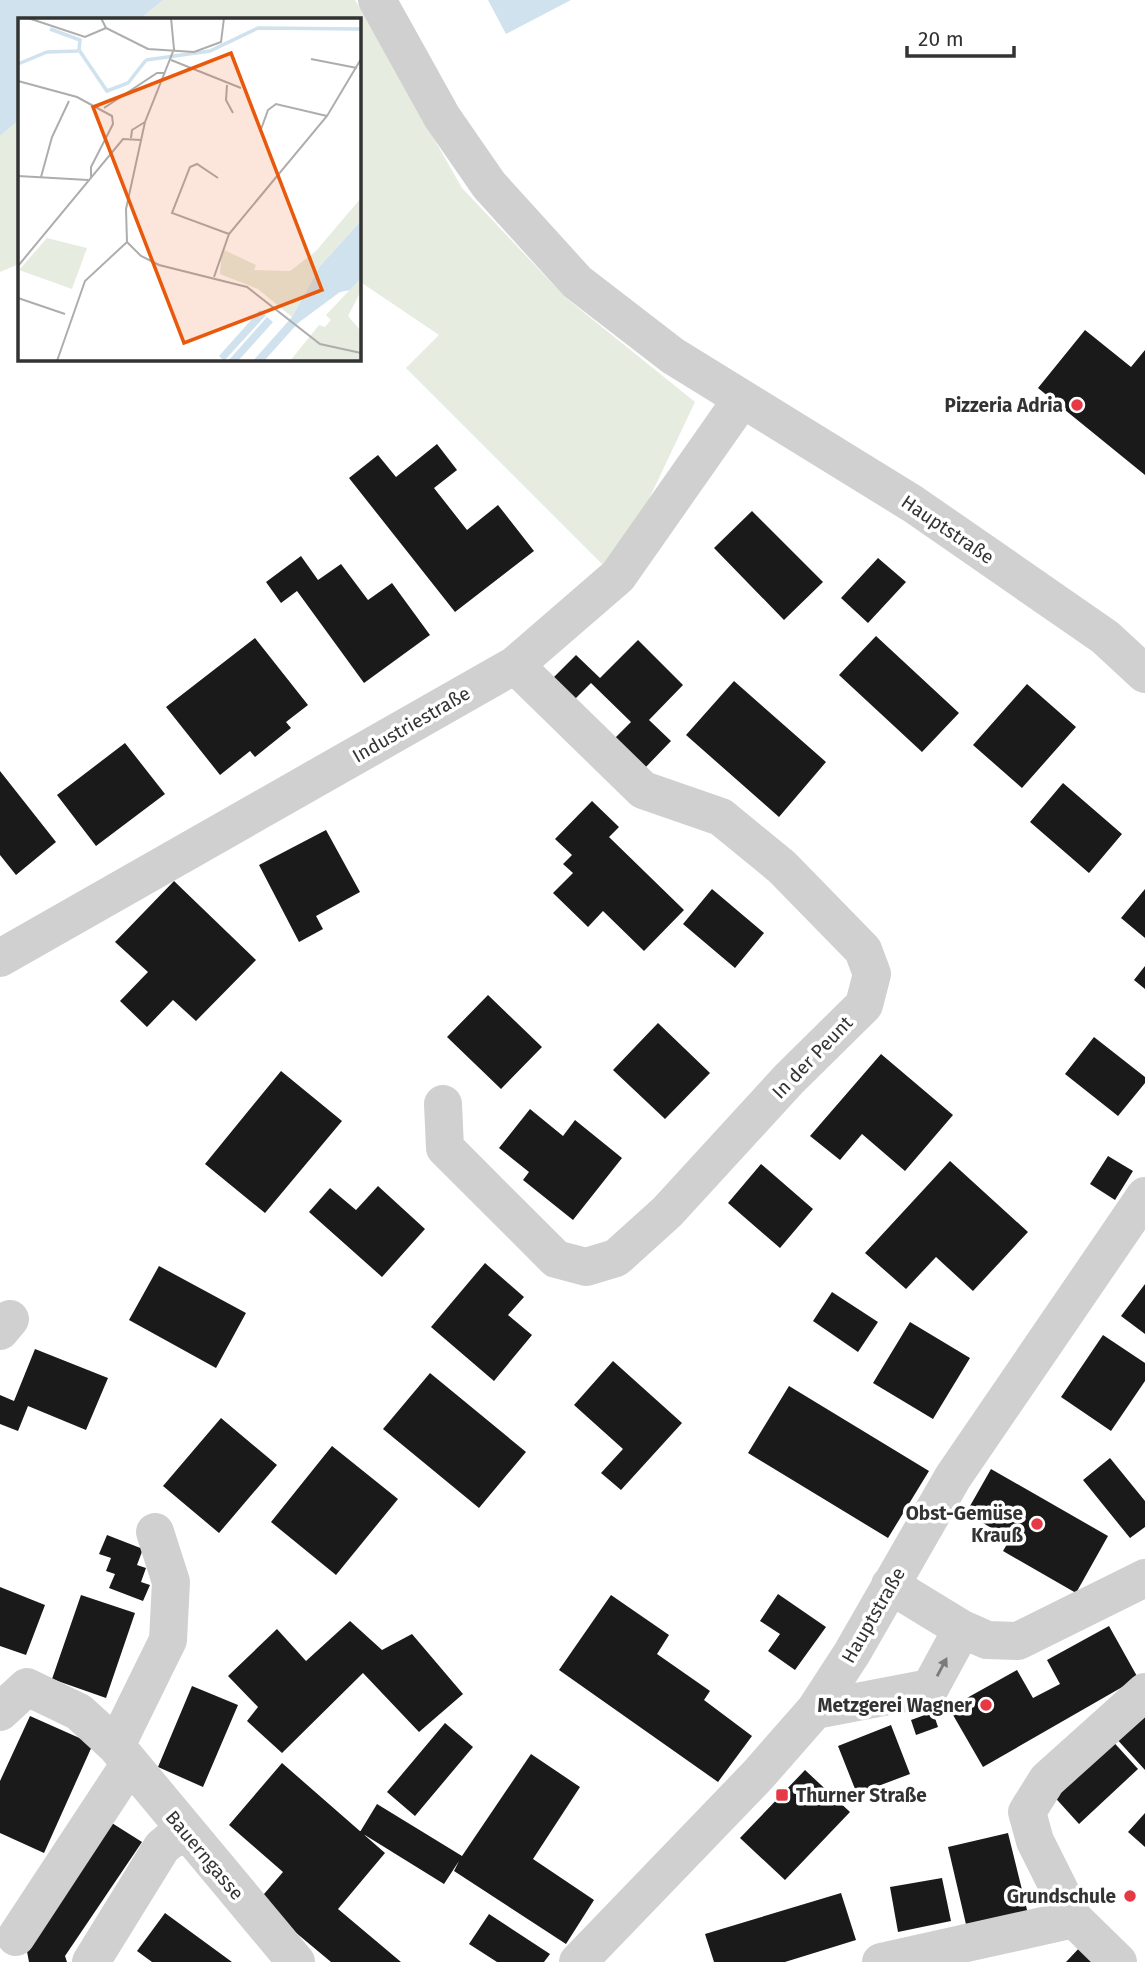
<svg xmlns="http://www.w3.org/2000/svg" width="1145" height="1962" viewBox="0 0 1145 1962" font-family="'Fira Sans',sans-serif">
<rect width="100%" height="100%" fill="#fff"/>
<path fill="#e6ecdf" d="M163 0H355L462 188 566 298 695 402 613 575 406 368 439 335 359 281V19H140Z
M19 120V264L0 272V136Z"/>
<path fill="#cfe2ee" d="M0 0H163L140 19H19V120L0 136Z
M488 0H571L506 34Z"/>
<path fill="#1a1a1a" d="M1085 330 1131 367 1145 350V475L1038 388Z
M437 444 457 470 434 488 467 530 498 505 534 551 455 612 349 478 378 455 396 477Z
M752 511 823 582 784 620 714 548Z
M301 556 318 580 341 564 368 600 392 583 430 635 364 683 297 591 281 603 266 582Z
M878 558 906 582 868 623 841 598Z
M876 636 959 713 922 752 839 675Z
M255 638 308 705 286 722 291 728 255 757 250 751 220 775 166 707Z
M638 640 683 685 649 720 671 741 643 770 613 740 631 722 591 683 570 704 548 683 576 655 600 678Z
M734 681 826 762 779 817 686 735Z
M1027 684 1076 727 1022 788 973 745Z
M125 743 165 794 96 846 57 795Z
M0 771 56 842 16 875 0 855Z
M1063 783 1122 834 1089 873 1030 822Z
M592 801 619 827 609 837 684 910 644 951 603 911 588 927 553 893 573 873 563 864 572 855 555 839Z
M326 830 360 892 316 916 323 929 299 942 259 865Z
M174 881 256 960 196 1021 173 1000 147 1027 120 1001 148 972 115 942Z
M712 889 764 933 735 968 683 924Z
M1145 889V938L1121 918Z
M1145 966V989L1134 980Z
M488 995 542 1047 501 1089 447 1037Z
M658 1023 710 1073 665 1119 613 1070Z
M1094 1037 1145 1077V1083L1118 1116 1065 1074Z
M881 1054 953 1115 905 1171 862 1134 840 1160 810 1136Z
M281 1071 342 1121 265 1213 205 1164Z
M530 1109 563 1136 575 1120 622 1158 573 1220 523 1180 529 1172 499 1148Z
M1108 1156 1133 1171 1115 1200 1090 1184Z
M950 1161 1028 1232 973 1291 936 1257 906 1289 865 1253Z
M761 1164 813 1209 780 1248 728 1203Z
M378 1186 425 1229 382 1277 309 1212 330 1188 356 1210Z
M485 1263 524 1297 508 1315 532 1335 494 1381 431 1327Z
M159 1266 246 1313 216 1368 129 1320Z
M1145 1284V1334L1121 1316Z
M832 1292 878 1322 858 1352 813 1321Z
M910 1322 970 1358 933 1419 873 1383Z
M1103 1335 1145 1363V1381L1111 1431 1061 1397Z
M35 1349 108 1378 86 1430 28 1406 18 1431 0 1424V1395L14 1401Z
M613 1361 682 1423 621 1490 601 1473 623 1449 574 1405Z
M430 1373 526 1452 479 1508 383 1429Z
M789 1386 929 1471 888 1538 748 1453Z
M221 1418 277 1465 219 1533 163 1486Z
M332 1446 398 1499 336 1575 271 1522Z
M1110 1458 1145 1501V1527L1130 1538 1083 1480Z
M991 1469 1108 1536 1076 1593 1003 1551 1010 1539 966 1513Z
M107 1535 143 1549 137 1565 146 1568 141 1582 150 1585 143 1601 109 1588 115 1574 106 1571 111 1558 99 1554Z
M0 1587 45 1605 26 1655 0 1646Z
M778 1594 826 1627 795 1670 768 1651 780 1634 760 1621Z
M81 1595 135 1613 106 1698 52 1679Z
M611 1595 669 1635 657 1654 710 1691 704 1700 752 1736 718 1782 559 1670Z
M350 1621 382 1650 412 1634 463 1694 419 1732 363 1673 282 1753 247 1721 258 1707 228 1676 277 1629 306 1661Z
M1109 1626 1138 1678 983 1767 949 1708 1017 1670 1033 1698 1060 1684 1047 1660Z
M192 1686 238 1705 203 1787 158 1767Z
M933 1712 938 1727 916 1735 911 1720Z
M1145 1713V1770L1114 1736Z
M30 1716 93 1744 44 1853 0 1833V1781Z
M445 1723 473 1747 415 1816 387 1792Z
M891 1725 910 1774 857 1794 838 1746Z
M1109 1737 1138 1769 1079 1824 1050 1792Z
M531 1754 580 1787 533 1859 594 1900 566 1944 454 1871 459 1861 444 1884 360 1832 377 1804 462 1856Z
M282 1763 385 1853 338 1909 401 1962H331L258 1901 283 1872 229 1825Z
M805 1770 850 1812 785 1880 740 1838Z
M1145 1813V1847L1128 1832Z
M104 1818 142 1842 65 1956 67 1962H29L25 1941Z
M1008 1833 1029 1918 968 1933 948 1847Z
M942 1878 951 1921 898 1932 890 1887Z
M841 1893 856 1940 785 1962H714L705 1934Z
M165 1913 232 1962H152L137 1951Z
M489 1914 550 1954 544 1962H497L469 1944Z
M1082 1945 1099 1962H1066Z"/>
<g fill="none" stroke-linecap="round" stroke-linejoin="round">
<path stroke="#d0d0d0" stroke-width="38" d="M377 0 442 117 489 185 577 282 673 356 913 504 1105 637 1145 674
M0 958 515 665 618 576 742 399
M443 1104 445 1148 556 1259 586 1267 616 1258 667 1212 789 1079 864 1005 872 974 863 950 782 867 721 817 643 790 515 665
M0 1331 10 1319
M890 1585 962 1629 987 1640 1018 1641 1145 1578
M815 1710 930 1688 962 1629
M0 1712 27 1687 79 1712 116 1746 296 1962
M116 1746 168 1640 171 1582 155 1532
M16 1937 129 1765
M91 1962 162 1847 183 1830
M578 1962 758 1775 815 1710 852 1653 953 1477 1145 1196
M881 1962 1074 1919
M1118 1962 1074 1919 1035 1841 1027 1812 1047 1780 1145 1692"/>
</g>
<defs><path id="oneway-solid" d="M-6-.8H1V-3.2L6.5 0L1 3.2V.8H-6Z" transform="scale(1.75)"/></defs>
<use fill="#7a7a7a" href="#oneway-solid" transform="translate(942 1667) rotate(-62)"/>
<g fill="#e63946" stroke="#fff" stroke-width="2.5">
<circle cx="1077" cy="405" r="7"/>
<circle cx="1037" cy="1524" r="7"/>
<circle cx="986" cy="1705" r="7"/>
<rect x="775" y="1788" width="14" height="14" rx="3.5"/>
<circle cx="1130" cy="1896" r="7"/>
</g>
<g text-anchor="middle" stroke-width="7" stroke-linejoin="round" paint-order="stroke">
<g font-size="19" font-weight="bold" fill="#333" stroke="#fff" text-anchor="end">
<text x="1063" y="412">Pizzeria Adria</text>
<text x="1023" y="1520">Obst-Gemüse<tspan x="1023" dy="22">Krauß</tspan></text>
<text x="972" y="1712">Metzgerei Wagner</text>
<text x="796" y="1802" text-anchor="start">Thurner Straße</text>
<text x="1116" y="1903">Grundschule</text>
</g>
<g font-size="19" fill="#333" stroke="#fff">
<text transform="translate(948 529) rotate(34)" y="7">Hauptstraße</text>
<text transform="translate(411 724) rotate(-30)" y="7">Industriestraße</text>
<text transform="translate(812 1057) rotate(-46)" y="7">In der Peunt</text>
<text transform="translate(873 1615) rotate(-60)" y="7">Hauptstraße</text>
<text transform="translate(205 1855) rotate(50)" y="7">Bauerngasse</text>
</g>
</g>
<g transform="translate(18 18)">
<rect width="343" height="343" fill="#fff"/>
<path d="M343 180V203L302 248 274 299 240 271 202 256 204 231 238 247 236 252 272 253 298 233ZM29 220 69 230 54 271 1 252ZM343 260V273L330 298 343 313V343H272L301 307 307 309 313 302 308 297Z" fill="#e6ecdf"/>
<path d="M343 203V260L332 272 322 274 280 305 246 343H235L274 299 302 248ZM242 292 248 297 206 343 201 338ZM249 299 255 304 220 343H210Z" fill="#cfe2ee"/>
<path fill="none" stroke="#cfe2ee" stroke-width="3.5" d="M32 11 62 22 61 32M61 32 89 73 110 65 128 42M128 42 192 33 240 10 343 11M0 46 29 34 60 33"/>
<path fill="none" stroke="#adadad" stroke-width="2" d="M10 0 67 19 88 10M83 0 88 10 130 31 176 34 203 24 206 0M153 0 156 31 127 104 108 191 109 224 123 238 141 247 229 269 302 326 343 335M293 41 339 50M153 42 223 70M0 63 59 79 94 98 95 106 73 149V159M209 67 208 82 215 95M86 90 139 55H147M242 114 250 92 258 86 309 98M113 120 114 112 127 104M0 158 70 162M23 159 34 119 51 83M200 160 179 146 172 149 154 195 211 216M0 248 105 121 123 122M196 259 211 216 309 98 343 41M0 280 47 296M39 343 67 263 109 224"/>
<path fill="#e8590c" fill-opacity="0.15" stroke="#e8590c" stroke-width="3.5" d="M213 35 304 272 166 325 75 89Z"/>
<rect width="343" height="343" fill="none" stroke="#333" stroke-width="3.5"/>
</g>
<path d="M907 46v10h107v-10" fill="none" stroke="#333333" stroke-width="3.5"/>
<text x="918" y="46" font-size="21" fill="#333333" stroke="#ffffff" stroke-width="5" paint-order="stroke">20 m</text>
</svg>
